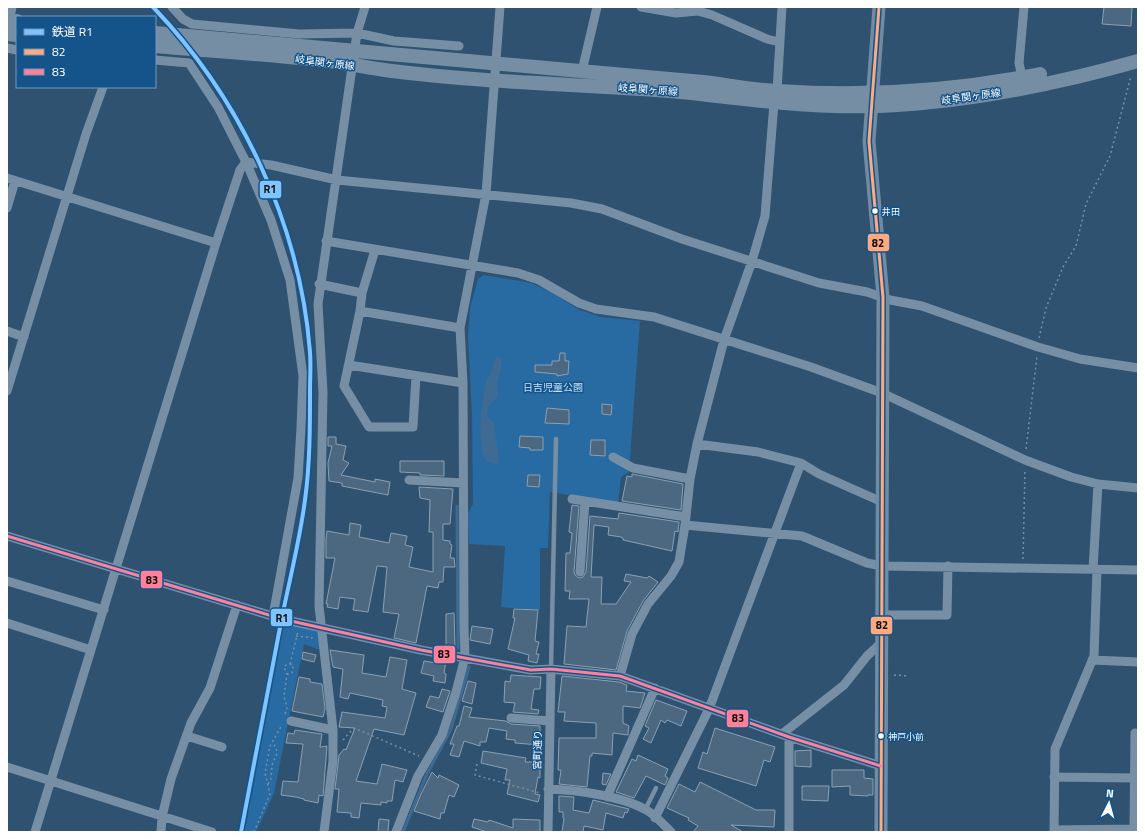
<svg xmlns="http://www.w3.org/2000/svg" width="1145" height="839" viewBox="0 0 1145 839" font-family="'Titillium Web','Noto Sans JP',sans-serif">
<rect width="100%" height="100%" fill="#2f5270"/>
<path fill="#286aa2" d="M484 275 531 283 551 292 580 310 601 317 640 321 629 472 621 477 618 503 550 492 548 548H540V610L501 607 505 546 469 544 468 513 473 504 472 415 468 336 470 308 478 279Z
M282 622 320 632V650L304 644 274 793 256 832H243Z"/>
<path fill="#3e6b93" d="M497 356 501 358V370L497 382 498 396 488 407 487 416 494 423 499 462 498 465 487 462C475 443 482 403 486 381 487 378 490 376 491 373 493 367 493 362 497 356Z"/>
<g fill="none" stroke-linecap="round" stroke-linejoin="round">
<path stroke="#3e6b93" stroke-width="3" d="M457 506 458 648
M403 832 426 776 451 729 469 667"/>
</g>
<path fill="#4c6880" stroke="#8aa0b3" d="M1104 7H1132L1131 26 1102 24Z
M560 353H565V361H569L568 374 557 376V374L535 372V365H552V361H559Z
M602 404 612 405 611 415 602 414Z
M547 408 569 410V424L545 423Z
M520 436 543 437V450H530V448L519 447Z
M328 437H336V444L346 446 343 460 349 463 341 475 375 482V479L390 482 388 495 342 486V483L329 481 328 463 332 446H328Z
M591 440H605V456L590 455Z
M400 461H444V476L420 475V473L400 472Z
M632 474 683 484 681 510 622 501 627 476 632 477Z
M528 475H540L539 487 527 486Z
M419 487 453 489 450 524H443V540L450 541V544L452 545 450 558H454L455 567H444L443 582H439L438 588 427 586 416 643 394 638 399 614 383 612 387 567 377 566 368 612 353 610 355 599 340 597 338 609 327 607 328 604H326L335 558H326V539L327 531 349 535 350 523 361 525 359 537 389 543 391 533 407 536 405 545 413 547 409 567 433 572V532H429L430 500 420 498Z
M572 505 579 506 574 572 575 575 579 578 583 577 586 572 590 516 618 519 619 513 679 522 678 532 675 531 672 551 623 540V538L621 537 608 535 609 527 594 525 591 577H602L601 604H616L631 582 624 581 626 574 647 578 649 576 658 582 643 601 627 631 616 670 564 664 567 626 586 627 589 599H569L570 591H565L566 553H570L572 533 569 532Z
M514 609 538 610 535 641 539 642 536 654H539L537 663 528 661 529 655 508 649 515 618H513Z
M454 613 455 648H446V614Z
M472 626 493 629 490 644 470 640Z
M330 650 364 655 362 673 386 677 390 657 407 660 402 689 416 693 404 735 374 729 356 781 377 784 382 764 407 770 403 782 395 780 392 801H387V803L381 802V805L361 803 359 818 351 817V813L337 812 339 789H335L339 755 344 749 346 750 355 728 339 727 342 712 385 718 387 707 382 706 383 700 350 693 348 699 340 697 343 669 333 667Z
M303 652 316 655 314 662 302 659Z
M438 660 446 661 444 673 446 674 445 683 433 681 434 676 421 673 424 661 437 663Z
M511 675 541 677 540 689H534L531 709 539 710 538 714 513 712 515 703 504 702 505 681 510 682Z
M562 676 619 682 627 685 626 691 645 693 640 708 623 706V723L629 726 628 733V735L613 733 612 755 592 753V756H590L587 787 559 784 561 770H558L559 738H596V723L564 721 565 712H558Z
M299 677 310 679V682L322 684 325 709 323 717 292 711Z
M468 681 476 683 472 704 462 701Z
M442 689 450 691 443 712 426 707 430 696 439 698Z
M656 700 687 711 681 726 667 720 665 723 661 720 651 743 643 739 649 728 645 726Z
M464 706 472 708 469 717 506 721 511 724 540 726V745L515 743V740L506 739 507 731 489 728 486 742H480V746L464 741 459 757 450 755 454 744H450L457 726H459Z
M715 728 775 747 770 762 764 760 756 786 698 768 703 752 707 754Z
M295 730 322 734 320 747 327 746 323 796 319 795 318 803 304 800V799L296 797 281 795 283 781 298 782 303 744 286 743 288 733 294 734Z
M811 750V767L795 766V751Z
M483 751 526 758 525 762H540V778L538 777 535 794 540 795 538 802 507 794 510 780H505L507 769 481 763Z
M638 755 668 769 665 776 668 778 665 785 646 776 634 798 616 792 632 759 636 761Z
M832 770H864V778L873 779V795H868V796L850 795V786L832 787Z
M432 772 438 778 439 775 459 785 454 797 449 795 444 813H441L440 819 414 811 421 794Z
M603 773 611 774 606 785 602 784Z
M700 782 756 810H775L774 827 731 825 743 832H693L698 826 688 820 689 818 667 808 679 784 695 792Z
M802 786H829L828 801 802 800Z
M559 796 574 797 573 810 589 813 593 800 629 809 627 813 625 812 623 818 606 813 603 830 584 826 583 832H562L564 818H563V812H559Z
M379 819 389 820 388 832H378Z
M474 819 488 822 489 820 513 828V819L540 820V832H487L472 827Z"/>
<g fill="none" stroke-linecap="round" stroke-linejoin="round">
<path stroke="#768fa5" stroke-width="1.5" stroke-dasharray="2 3" stroke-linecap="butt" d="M1039 338 1046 308 1063 267 1076 246 1086 204 1110 156 1131 76
M1026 449 1037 356
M1023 559 1025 469
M296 636 314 638
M290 664 298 631
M894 675 908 676
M285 714 287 708 284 696 287 674 284 667 286 665 292 664 293 668 292 673 287 674
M343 740 353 729 359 730 419 756
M477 764 475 775 540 793
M268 784 271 779 272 765 277 753 276 747 272 743
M254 832 270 794 265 773 270 746 282 725"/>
<path stroke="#768fa5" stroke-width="4.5" d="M551 669 556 439
M645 810 656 788"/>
<path stroke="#768fa5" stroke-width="9" d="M172 7 183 19 192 24 299 34 357 33 394 41 459 46
M641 7 676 13 698 11 712 15 767 39 779 42
M11 12 12 7
M7 48 17 50
M155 60 189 63 218 107 246 162 271 220 290 280 303 376 301 428 298 478 273 616
M582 71 597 7
M1023 82 1019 63 1024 7
M777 91 782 7
M246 162 271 165 337 180 571 203 602 209 682 239 819 283 867 292 890 300 922 306 1038 347 1080 359 1138 368
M7 178 216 243
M7 208 15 181
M326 241 518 273 539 280 579 303 596 309 654 317 811 367 882 393 1025 460 1071 477 1098 484 1138 488
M375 250 362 293 360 311 344 386 369 427H413L416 376
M319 284 362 293
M360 311 460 328
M7 331 24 337
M349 365 463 383
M7 391 86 134 103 87
M697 444 758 452 801 463 819 474 882 502
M613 457 633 468 690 479
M409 480 463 483
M572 499 686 517
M685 525 802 536 867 563 882 566 1138 570
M7 536 282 619 421 650 531 670 551 669 620 676 789 737 881 766
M1093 569 1098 484
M580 572 585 501
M7 581 104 610
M882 615H947L948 566
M7 623 91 650
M1092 660 1138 662
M620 676 632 634 648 604 671 576 679 562 685 525 690 479 697 444 724 340 752 261 765 216 774 103
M511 718 549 721
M291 721 333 730
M782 734 844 685 867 656 881 643
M187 736 222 747
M7 767 212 832
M1054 777 1134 778
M548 789C577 790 623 796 648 811 656 816 664 825 671 832
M607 797 655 688
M655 818 709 709 801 463
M1054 830 1134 829 1135 733
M35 832 216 243 240 170 246 162
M161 832 162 817 171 779 191 723 210 688 237 605
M324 832 333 761V730L319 606 323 392 318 304 357 33 365 7
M396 832 418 776 442 735 456 692 465 657 464 629 463 383 460 328 486 194 500 7
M548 832 551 669
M789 832V737
M1054 832 1055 749 1094 656 1097 569"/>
<path stroke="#718ba1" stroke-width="13" d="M879 7 869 141 883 297 881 832"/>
<path stroke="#768ea3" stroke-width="14" d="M7 21H17
M155 33 703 82C728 85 753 90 778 91 866 97 954 91 1040 74
M7 34 17 35
M155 46C210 51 264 54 319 60 343 62 368 68 392 71 480 82 568 84 656 90 715 94 774 105 834 106 932 109 1043 88 1138 61"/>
<g stroke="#14548b" stroke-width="6">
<path id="bus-1" d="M879 7 869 141 883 297 881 832"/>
</g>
<g stroke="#14548b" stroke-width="6">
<path id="bus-2" d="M7 536 282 619 421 650 531 670 551 669 620 676 789 737 881 766"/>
</g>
<use href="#bus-1" stroke="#ffa980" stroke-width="3"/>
<use href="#bus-2" stroke="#ff8098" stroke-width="3"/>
<g stroke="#14548b" stroke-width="7">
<path id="rail-1" d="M153 7C241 99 300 224 310 352 311 365 310 378 310 391 310 427 310 464 305 500 300 539 290 578 282 617 268 688 255 760 241 832"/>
</g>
<use href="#rail-1" stroke="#80c4ff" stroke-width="4"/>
</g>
<g fill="#fff" stroke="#14548b" stroke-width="1.5">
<circle cx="875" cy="211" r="3.5"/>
<circle cx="881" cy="736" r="3.5"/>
</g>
<g text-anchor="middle" stroke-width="3" stroke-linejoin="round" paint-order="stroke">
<g font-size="9" fill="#fff" stroke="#14548b" text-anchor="start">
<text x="882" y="215">井田</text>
<text x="888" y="740">神戸小前</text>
</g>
<g font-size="10" fill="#fff" stroke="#14548b">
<text transform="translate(325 62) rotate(7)" y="4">岐阜関ヶ原線</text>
<text transform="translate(648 89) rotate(4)" y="4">岐阜関ヶ原線</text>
<text transform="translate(971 96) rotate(-8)" y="4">岐阜関ヶ原線</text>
<text transform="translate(537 750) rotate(-89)" y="4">宮町通り</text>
</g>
<g font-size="10" fill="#c3e2fb" stroke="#14548b">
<text x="553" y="391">日吉児童公園</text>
</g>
</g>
<g stroke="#14548b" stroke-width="1.5">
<rect x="259" y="180" width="23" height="19" rx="4" fill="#80c4ff"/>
<rect x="867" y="233" width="23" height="19" rx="4" fill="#ffa980"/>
<rect x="140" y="570" width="23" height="19" rx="4" fill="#ff8098"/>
<rect x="270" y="608" width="23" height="19" rx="4" fill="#80c4ff"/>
<rect x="870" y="616" width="23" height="19" rx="4" fill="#ffa980"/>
<rect x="433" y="645" width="23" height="19" rx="4" fill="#ff8098"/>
<rect x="726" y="709" width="23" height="19" rx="4" fill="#ff8098"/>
</g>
<g font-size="11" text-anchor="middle" font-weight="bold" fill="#111">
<text x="270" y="193">R1</text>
<text x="878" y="247">82</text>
<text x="152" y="584">83</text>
<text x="282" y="622">R1</text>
<text x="882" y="629">82</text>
<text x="444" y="658">83</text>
<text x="738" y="722">83</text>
</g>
<rect width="1145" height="839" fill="none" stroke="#ffffff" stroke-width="16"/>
<rect x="16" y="16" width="140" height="72" fill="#14548b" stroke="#7298b9"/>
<rect x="24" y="29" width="20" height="6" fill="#80c4ff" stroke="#7298b9"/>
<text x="52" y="36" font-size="12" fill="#ffffff">鉄道 R1</text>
<rect x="24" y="49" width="20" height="6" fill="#ffa980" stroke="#7298b9"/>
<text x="52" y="56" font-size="12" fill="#ffffff">82</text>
<rect x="24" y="69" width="20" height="6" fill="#ff8098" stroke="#7298b9"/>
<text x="52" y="76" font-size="12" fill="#ffffff">83</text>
<g transform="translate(1109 803) rotate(6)" stroke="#14548b" stroke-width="3" paint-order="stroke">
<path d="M0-3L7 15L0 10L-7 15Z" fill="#ffffff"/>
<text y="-6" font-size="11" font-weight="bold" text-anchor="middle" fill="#ffffff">N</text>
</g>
</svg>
